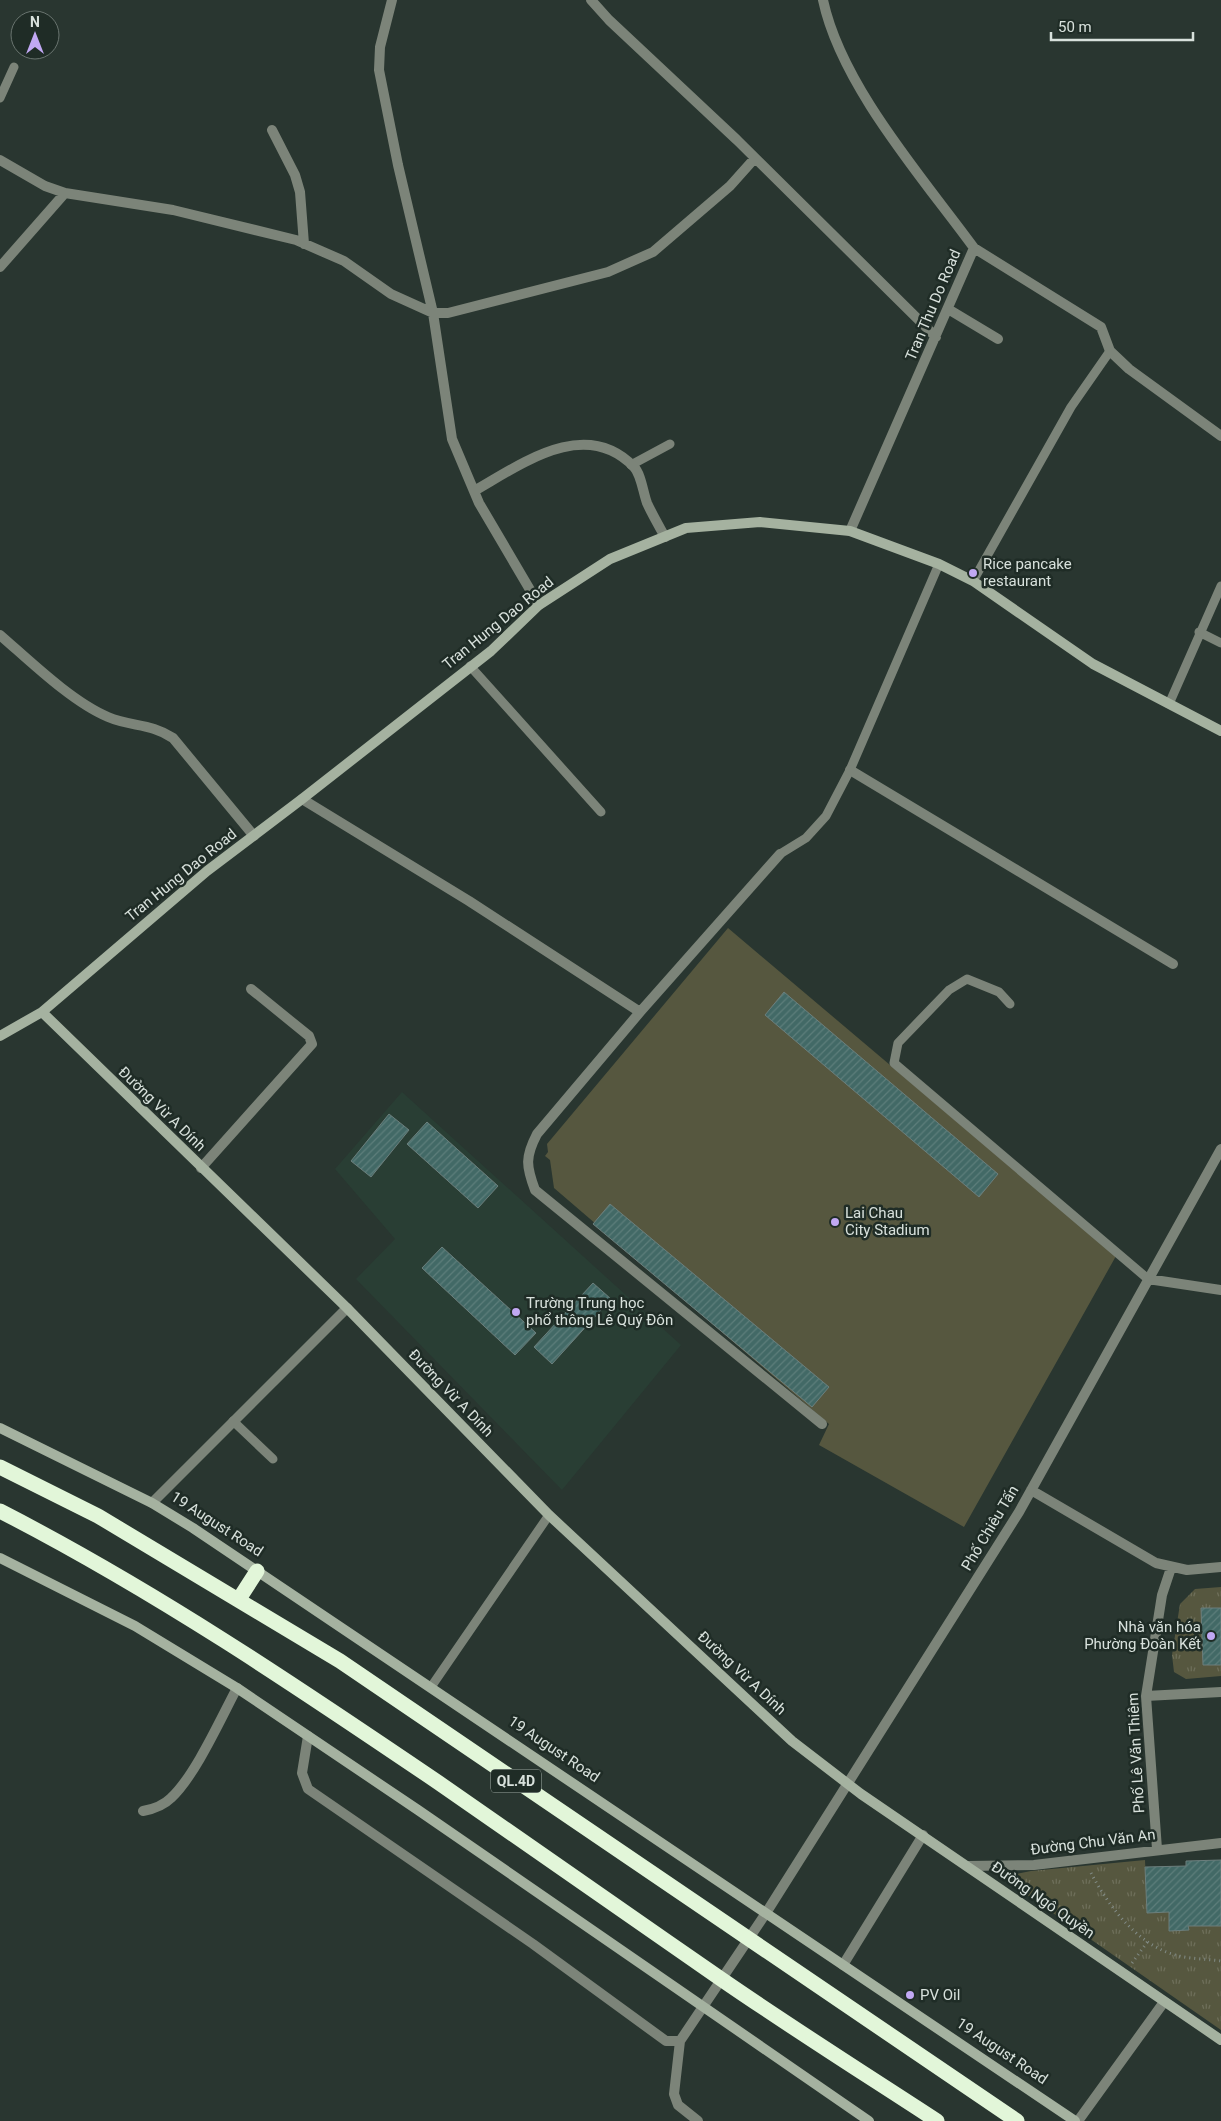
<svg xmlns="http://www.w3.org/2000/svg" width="1221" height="2121" viewBox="0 0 1221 2121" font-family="Roboto,sans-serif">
<defs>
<pattern id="grass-tufts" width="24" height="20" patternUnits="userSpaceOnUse" patternTransform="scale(1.25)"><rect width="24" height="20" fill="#56573f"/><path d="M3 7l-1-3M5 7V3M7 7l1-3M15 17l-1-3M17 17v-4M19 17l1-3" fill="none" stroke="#6e6f5a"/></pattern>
<pattern id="building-hatch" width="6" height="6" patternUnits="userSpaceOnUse" patternTransform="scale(1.25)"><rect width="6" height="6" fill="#426966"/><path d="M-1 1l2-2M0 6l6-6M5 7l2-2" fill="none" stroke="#5d7e7b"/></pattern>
</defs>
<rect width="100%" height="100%" fill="#293630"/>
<path fill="#293e34" d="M402 1092 681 1345 562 1490 356 1279 395 1239 335 1169Z"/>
<path fill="url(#grass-tufts)" d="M1221 1587V1676L1186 1679 1174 1672 1172 1655 1180 1604 1195 1589Z
M1145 1860 1147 1912H1169V1930H1188V1919L1221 1894V2030L1017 1888 1013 1878 1016 1874 1031 1871Z"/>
<path fill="#56573f" d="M728 928 1116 1256 964 1527 819 1445 829 1424 554 1188 550 1160 545 1156 548 1152 547 1144Z"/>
<path fill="url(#building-hatch)" stroke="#6c7f7d" d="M784 992 998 1174 979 1197 765 1015Z
M389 1114 409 1130 371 1177 351 1161Z
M427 1122 498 1186 478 1208 407 1144Z
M610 1204 829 1387 812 1407 593 1224Z
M442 1247 536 1333 515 1355 422 1268Z
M593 1283 611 1299 552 1364 534 1347Z
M1201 1608H1221V1665H1203Z
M1221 1860V1926H1188L1189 1930 1169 1931V1912L1147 1913 1145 1867 1186 1866V1861Z"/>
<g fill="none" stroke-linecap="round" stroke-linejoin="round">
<path stroke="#838d88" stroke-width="3" stroke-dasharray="1 4" stroke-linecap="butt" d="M1091 1873C1109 1907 1139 1947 1179 1956 1192 1959 1207 1959 1221 1961
M1132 1963 1148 1941"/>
<path stroke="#7c8479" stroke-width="9" d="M0 98 14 67
M631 465 670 444
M973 581 1071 407 1110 351
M1199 632 1221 643
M470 666 601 812
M1169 704 1221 586
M780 854 806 838 826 816 850 770 939 564
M1010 1004 999 992 967 979 949 990 898 1043 894 1063 1148 1279
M233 1421 273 1459
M431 1687 549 1515"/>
<path stroke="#7c8479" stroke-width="10" d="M392 0 380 47 379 70 398 165 433 313 452 439 479 503 539 605
M591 0 609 20 737 140 936 337
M823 0C841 85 922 177 974 248L850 531
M272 130 295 175 300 192 304 244
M0 160 45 186 65 193 173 210 296 240 344 261 391 294 433 313H448L608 272 653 252 730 186 755 158
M974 248 1101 327 1110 351 1129 369 1221 436
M0 267 65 193
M948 309 998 339
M474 491C520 465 585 416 634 467 641 474 643 492 647 503 652 514 659 526 665 537
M0 635C30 661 72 702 108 717 131 727 151 723 173 738L254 836
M850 770 1173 964
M302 799 469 901 640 1012
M780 854 640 1012 537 1134C525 1157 526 1166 535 1190L822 1424
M201 1168 312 1044 309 1036 251 989
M1148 1279 1221 1290
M1031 1490 1156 1563 1187 1570 1221 1567
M152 1503 347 1308
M1146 1696 1221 1692
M308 1736 302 1773 308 1789 533 1944 666 2041H680L766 1913 1019 1512 1221 1149
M143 1811C154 1809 163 1806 171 1798 195 1776 221 1718 237 1688
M1157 1849 1146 1696 1162 1595 1171 1568
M968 1866 1034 1865 1221 1843
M843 1965 923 1835
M680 2041 674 2094 678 2105 698 2121
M1078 2121 1164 2002"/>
<path stroke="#a5b2a0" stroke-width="10" d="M42 1012 347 1308 549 1515 792 1741 861 1794 1221 2040
M0 1036 42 1012 207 871 302 799 491 651 539 605 610 559 686 528 760 522 850 531 939 564 973 581 1093 664 1221 731
M0 1428 152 1503 193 1528 1075 2121
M0 1558 135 1626 237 1688 418 1810 869 2121"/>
<path stroke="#e2f6d9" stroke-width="15" d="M0 1467 98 1516 340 1661 1017 2121
M0 1511C154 1590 296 1686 439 1783 534 1848 627 1914 721 1979 792 2028 865 2074 937 2121
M239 1599 257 1571"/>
</g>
<g fill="#c1a8f3" stroke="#1f2c26" stroke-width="2">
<circle cx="973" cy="573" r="5"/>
<circle cx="835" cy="1222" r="5"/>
<circle cx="516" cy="1312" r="5"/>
<circle cx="1211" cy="1636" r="5"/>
<circle cx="910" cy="1995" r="5"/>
</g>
<g text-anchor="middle" stroke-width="5" stroke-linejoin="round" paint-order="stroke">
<rect fill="#1f2c26" stroke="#a0aba5" stroke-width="1" x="491" y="1769.5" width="50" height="23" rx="4"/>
<g font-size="14" font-weight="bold" fill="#d8e1dc">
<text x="516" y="1786">QL.4D</text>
</g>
<g font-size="15" fill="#d8e1dc" stroke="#1f2c26">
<text transform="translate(933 305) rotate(-67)" y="5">Tran Thu Do Road</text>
<text transform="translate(498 623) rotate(-39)" y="5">Tran Hung Dao Road</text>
<text transform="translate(181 875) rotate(-39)" y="5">Tran Hung Dao Road</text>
<text transform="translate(162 1109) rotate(44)" y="5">Đường Vừ A Dính</text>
<text transform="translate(451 1393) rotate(46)" y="5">Đường Vừ A Dính</text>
<text transform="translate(217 1524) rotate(33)" y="5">19 August Road</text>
<text transform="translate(990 1528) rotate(-59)" y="5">Phố Chiêu Tấn</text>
<text transform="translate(742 1673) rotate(43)" y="5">Đường Vừ A Dính</text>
<text transform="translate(554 1749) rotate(34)" y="5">19 August Road</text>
<text transform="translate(1136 1753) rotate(-93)" y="5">Phố Lê Văn Thiêm</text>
<text transform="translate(1093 1842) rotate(-7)" y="5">Đường Chu Văn An</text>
<text transform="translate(1043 1900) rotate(35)" y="5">Đường Ngô Quyền</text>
<text transform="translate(1002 2051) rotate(34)" y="5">19 August Road</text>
</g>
<g font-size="15" fill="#d8e1dc" stroke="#1f2c26" text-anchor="start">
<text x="983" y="569">Rice pancake<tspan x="983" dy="17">restaurant</tspan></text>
<text x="845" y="1218">Lai Chau<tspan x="845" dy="17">City Stadium</tspan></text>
<text x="526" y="1308">Trường Trung học<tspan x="526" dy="17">phổ thông Lê Quý Đôn</tspan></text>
<text x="1201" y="1632" text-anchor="end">Nhà văn hóa<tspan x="1201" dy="17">Phường Đoàn Kết</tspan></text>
<text x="920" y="2000">PV Oil</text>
</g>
</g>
<g transform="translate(35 35)"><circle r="24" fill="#1f2c26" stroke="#69746f"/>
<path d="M0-4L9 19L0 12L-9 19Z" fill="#c1a8f3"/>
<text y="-8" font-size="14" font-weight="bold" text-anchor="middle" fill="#d8e1dc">N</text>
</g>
<path d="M1051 32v8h142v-8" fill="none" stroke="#d8e1dc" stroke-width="2.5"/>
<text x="1058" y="32" font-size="15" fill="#d8e1dc" stroke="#1f2c26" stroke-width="4" paint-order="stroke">50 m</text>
</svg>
